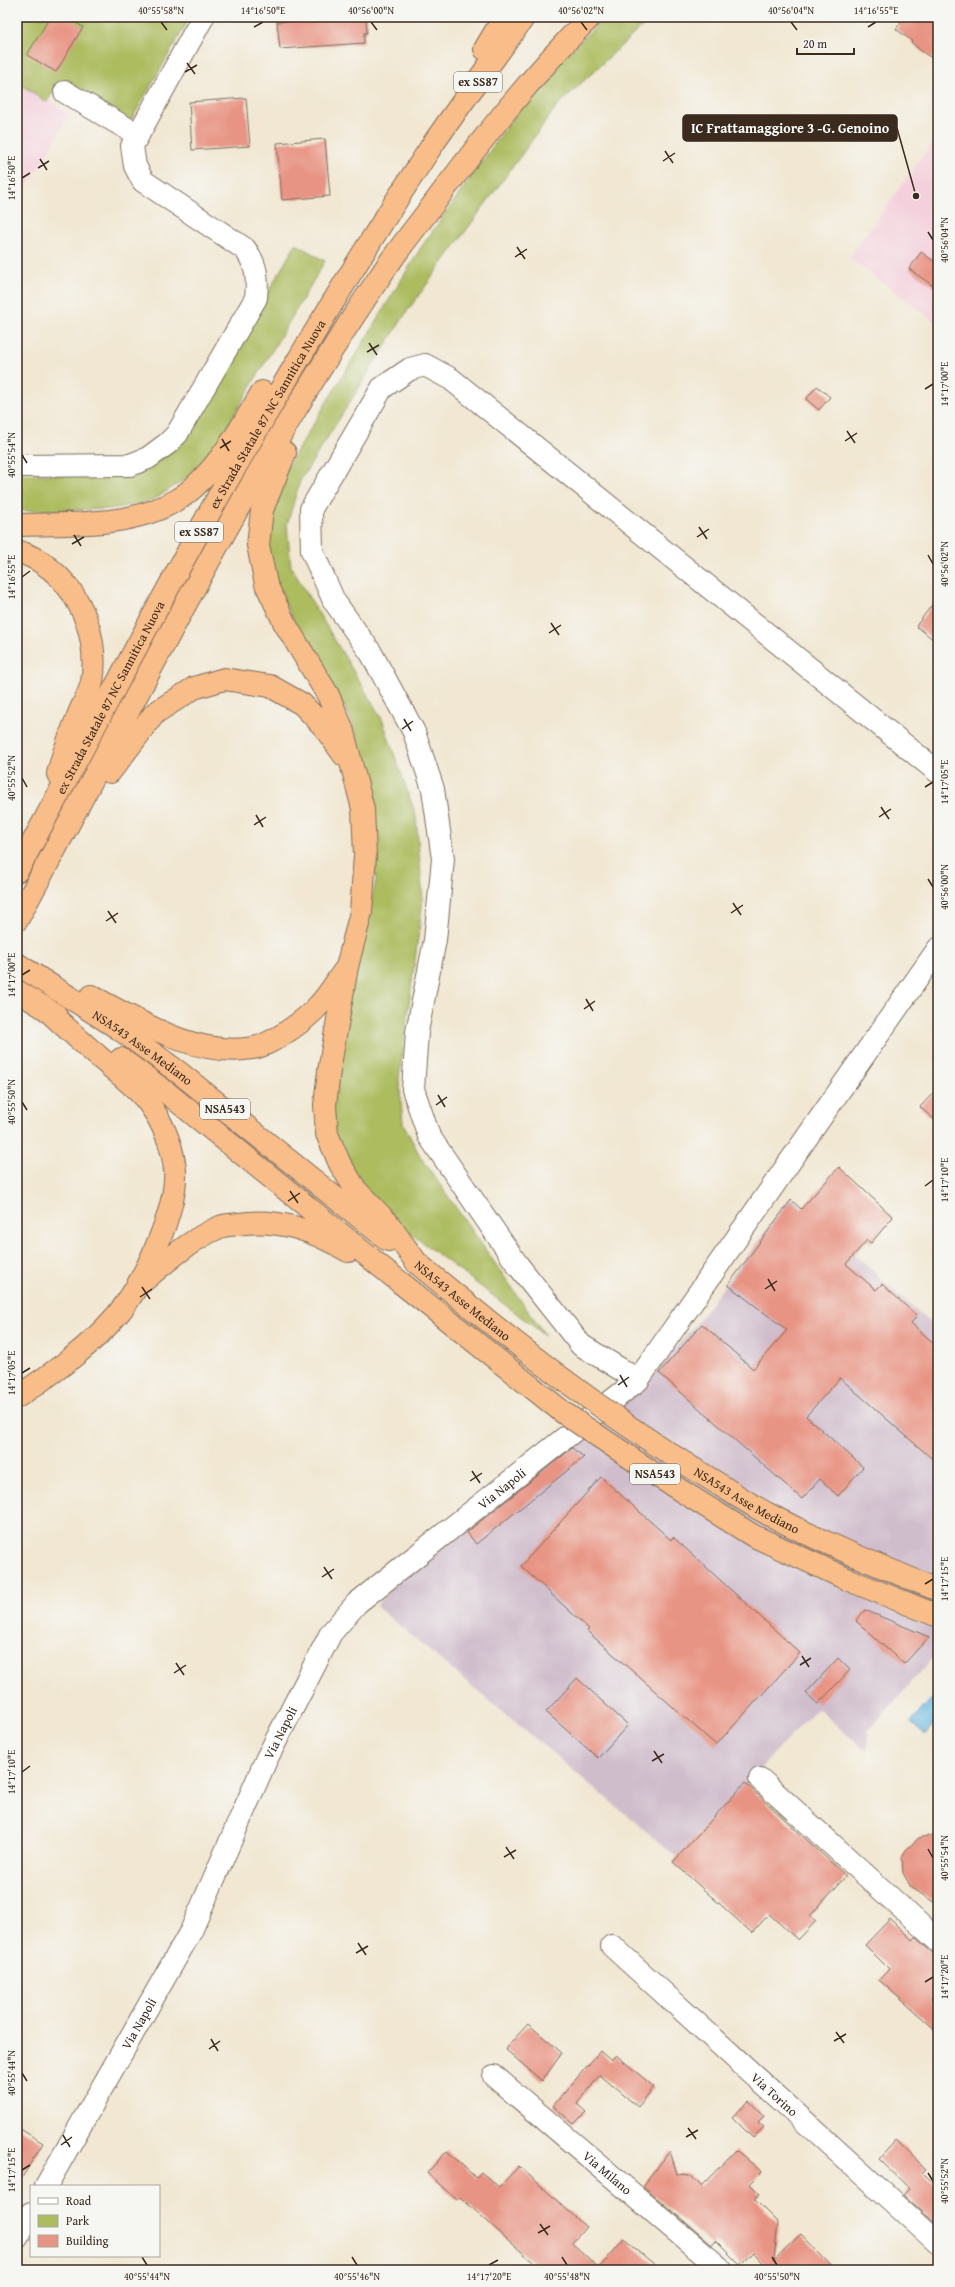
<svg xmlns="http://www.w3.org/2000/svg" width="955" height="2287" viewBox="0 0 955 2287" font-family="'Gentium Book Plus',serif">
<rect width="100%" height="100%" fill="#f6f6f2"/>
<filter id="ink" filterUnits="userSpaceOnUse"><feTurbulence type="fractalNoise" baseFrequency=".025" numOctaves="2"/><feDisplacementMap in="SourceGraphic" scale="8" xChannelSelector="R" yChannelSelector="G"/><feConvolveMatrix kernelMatrix="1 2 1 2 8 2 1 2 1" color-interpolation-filters="sRGB"/></filter>
<filter id="wash" filterUnits="userSpaceOnUse"><feTurbulence type="fractalNoise" baseFrequency=".012" numOctaves="4" result="noise"/><feDisplacementMap in="SourceGraphic" scale="16" xChannelSelector="R" yChannelSelector="G"/><feGaussianBlur stdDeviation="0.9" result="paint"/><feColorMatrix in="noise" values="0 0 0 0 0 0 0 0 0 0 0 0 0 0 0 0 0 1.4 0 .05"/><feComposite in="paint" operator="in"/></filter>
<g filter="url(#wash)">
<rect width="100%" height="100%" fill="#f1e7d2"/>
<path fill="#f4cfdc" d="M17 82 70 114 17 204Z
M938 135V324L849 258Z"/>
<path fill="#d0bdcc" d="M791 1197 938 1330V1652L868 1731 867 1752 817 1708 677 1857 376 1606 394 1585 643 1388 699 1320Z"/>
<path fill="#acbc5f" stroke="#74733e" d="M17 17H176L187 23 130 122 60 80 47 102 17 82Z
M605 17H652L557 106 408 310 300 481 287 525 291 567 382 719 416 816 423 900 399 1079 403 1123 420 1156 545 1335 390 1218 354 1174 334 1135 330 1081 376 880 373 793 350 717 294 621 268 569 266 528 281 477 422 246 538 83Z
M296 244 325 261 214 449 184 480 152 501 110 509 17 511V473L97 477 137 470 243 334Z"/>
<path fill="#64b6e0" stroke="#50707f" d="M938 1698V1719L925 1735 911 1722 931 1699 934 1701Z"/>
<g id="blocks">
<path fill="#e89484" d="M50 17H66L83 27 56 72 27 55Z
M291 17H366L367 33H364V43L280 49 277 22 291 21Z
M904 17H938V62L921 51 911 42 912 41 896 29Z
M246 98 250 146 192 150 189 102Z
M325 139 330 196 282 200 277 143Z
M921 252 938 264V289L909 269Z
M817 386 830 397 819 410 806 399Z
M938 597V643L916 626Z
M938 1088V1123L920 1107Z
M839 1167 893 1217 871 1243 867 1240 846 1264 876 1290 882 1284 917 1316 911 1323 938 1347V1464L840 1378 806 1416 863 1467 838 1496 820 1479 802 1499 659 1373 702 1324 753 1369 787 1330 728 1285 791 1200 801 1209Z
M572 1448 584 1457 476 1544 467 1532Z
M601 1477 671 1540 673 1537 800 1653 716 1745 587 1631 589 1629 521 1566Z
M865 1610 929 1637 904 1664 856 1621Z
M838 1658 850 1670 818 1704 806 1693Z
M577 1678 628 1725 598 1758 546 1712Z
M745 1783 846 1876 810 1916 816 1921 798 1940 769 1914 752 1933 673 1862Z
M927 1836H938V1905L911 1887 903 1873 902 1857 906 1850 919 1838Z
M890 1919 912 1940 915 1937 938 1958V1991L931 1999 938 2005V2032L879 1980 889 1969 865 1945Z
M528 2024 562 2053 542 2081 505 2049Z
M600 2051 611 2061 616 2055 654 2087 638 2107 600 2075 577 2104 586 2112 574 2124 553 2106Z
M749 2101 764 2116 758 2122 764 2127 753 2138 732 2117Z
M17 2127 43 2143 17 2186Z
M896 2140 926 2169 922 2173 938 2188V2226L903 2194 909 2188 879 2159Z
M736 2150 762 2172 750 2184 760 2194 754 2199 778 2223 774 2259 801 2234 835 2270H763L767 2267 753 2252 740 2265 716 2241 712 2245 643 2186 670 2151 677 2174 690 2175 701 2186Z
M447 2151 476 2178 481 2172 499 2187 519 2166 586 2227 572 2243 599 2268 624 2239 661 2270H542L460 2197 457 2200 427 2173Z"/>
</g>
</g>
<g filter="url(#ink)">
<use href="#blocks" fill-opacity="0" stroke="#7b6c5d" stroke-width="1"/>
<g fill="none" stroke-linecap="round" stroke-linejoin="round">
<g stroke="#7b6c5d" stroke-width="24">
<g id="street">
<path d="M65 92 138 135"/>
<path d="M17 466 130 465 148 458 167 444 177 434 256 298C258 278 257 265 245 249L143 181 135 166 132 146 203 17"/>
<path d="M638 1380 581 1345 517 1264 429 1136 413 1089 417 1032 435 940 443 859 433 789 414 732 371 653 334 601 312 551 311 509 382 388 410 369 425 365 451 379 938 772"/>
<path d="M760 1779 938 1941"/>
<path id="s1" d="M612 1946 938 2243"/>
<path id="s2" d="M494 2076 722 2270"/>
<path id="s3" d="M46 2186 191 1931 266 1760 331 1633 357 1603 638 1380 938 949"/>
<path d="M17 2238 31 2213"/>
</g>
</g>
<g stroke="#7b6c5d" stroke-width="24">
<g id="highway">
<path d="M485 49 504 17"/>
<path d="M285 453 262 510 258 545 266 584 285 624 328 695 342 728 363 809 365 855 361 912 347 967 329 1071 325 1105 327 1134 340 1164 356 1190 387 1222 417 1263"/>
<path d="M17 525C74 523 147 529 193 488 222 462 243 425 262 392"/>
<path d="M17 551C71 568 101 628 92 682 90 692 84 702 80 711 72 731 63 752 58 774"/>
<path d="M110 772 155 713 194 688 224 679 270 686 302 704 324 727 344 755"/>
<path id="s4" d="M17 871C90 738 157 603 233 471 296 362 361 253 431 147 461 103 493 60 524 17"/>
<path d="M17 920C135 704 245 475 383 272 401 245 422 220 441 194 488 132 535 72 590 17"/>
<path id="s5" d="M17 964 118 1028 181 1074 388 1240"/>
<path d="M17 991 56 1015"/>
<path d="M91 996C139 1021 196 1058 253 1048 272 1045 307 1019 319 1005 329 995 336 982 344 971"/>
<path d="M121 1059 166 1092 401 1283"/>
<path d="M142 1282C166 1262 191 1239 220 1227 225 1225 232 1225 238 1224 278 1218 313 1230 348 1251"/>
<path d="M17 1397C53 1373 89 1348 117 1315 142 1286 178 1209 175 1170 173 1149 164 1126 152 1108 139 1088 116 1072 98 1056 79 1040 62 1024 44 1007"/>
</g>
</g>
<use href="#street" stroke="#fff" stroke-width="22"/>
<use href="#highway" stroke="#f9bd89" stroke-width="22"/>
<g stroke="#7b6c5d" stroke-width="24" stroke-linecap="butt">
<g id="highway-bridge">
<path id="s6" d="M417 1263C510 1340 603 1414 707 1477 727 1489 747 1503 768 1514 823 1543 880 1566 938 1590"/>
<path d="M401 1283 564 1413 659 1477 752 1535 849 1580 938 1616"/>
</g>
</g>
<use href="#highway-bridge" stroke="#f9bd89" stroke-width="22"/>
</g>
</g>
<path fill="none" stroke="#3b2a1e" stroke-width="1.5" d="M161 22 167 30M371 22 377 30M581 22 587 30M791 22 797 30M254 27 263 22M868 27 876 22M187 63 195 74M185 72 197 65M665 151 673 163M40 159 47 170M663 161 675 153M38 168 49 161M22 178 30 173M928 232 933 240M517 247 525 259M515 257 527 249M369 343 377 355M367 352 379 345M925 389 933 384M847 431 855 443M222 439 229 451M845 441 857 433M220 448 231 441M22 455 27 463M699 527 707 539M74 535 81 546M697 537 709 529M72 544 84 537M928 555 933 564M22 577 30 571M551 623 559 635M549 633 561 625M404 719 411 731M402 729 413 721M22 778 27 787M925 787 933 782M881 807 889 819M256 815 263 827M879 817 891 809M254 825 266 817M928 879 933 887M733 903 741 915M108 911 116 923M731 913 743 905M106 921 118 913M22 975 30 970M586 999 593 1011M584 1009 595 1001M438 1095 445 1107M22 1102 27 1110M436 1105 447 1097M925 1186 933 1180M290 1191 298 1203M288 1201 300 1193M768 1279 775 1291M142 1287 150 1299M765 1289 777 1281M140 1297 152 1289M22 1373 30 1368M620 1375 627 1387M618 1385 629 1377M472 1471 480 1483M470 1481 482 1473M324 1567 332 1579M322 1577 334 1569M925 1584 933 1579M802 1656 809 1667M176 1663 184 1675M800 1665 811 1658M174 1673 186 1665M654 1751 662 1763M652 1761 664 1754M22 1772 30 1766M506 1847 514 1859M928 1849 933 1858M504 1857 516 1850M358 1943 366 1955M356 1953 368 1946M925 1982 933 1977M836 2032 844 2043M211 2039 218 2051M834 2041 846 2034M209 2049 220 2041M22 2073 27 2081M688 2128 696 2139M63 2135 70 2147M686 2137 698 2130M61 2145 72 2137M22 2170 30 2165M928 2173 933 2181M540 2224 548 2235M538 2233 550 2226M142 2257 147 2265M352 2257 357 2265M562 2257 567 2265M772 2257 777 2265M489 2265 498 2260"/>
<g text-anchor="middle" stroke-width="4" stroke-linejoin="round" paint-order="stroke">
<g fill="#f6f6f2" stroke="#73675e" stroke-width="1">
<rect x="454" y="72" width="48" height="20" rx="3"/>
<rect x="175" y="522" width="48" height="20" rx="3"/>
<rect x="200" y="1099" width="50" height="20" rx="3"/>
<rect x="630" y="1464" width="50" height="20" rx="3"/>
</g>
<g font-size="12" font-weight="bold" fill="#3b2a1e">
<text x="478" y="86">ex SS87</text>
<text x="199" y="536">ex SS87</text>
<text x="225" y="1113">NSA543</text>
<text x="655" y="1478">NSA543</text>
</g>
<g font-size="13" fill="#3b2a1e" stroke="#f6f6f2">
<text dy="5" stroke="none"><textPath href="#s4" startOffset="521">ex Strada Statale 87 NC Sannitica Nuova</textPath></text>
<text dy="5" stroke="none"><textPath href="#s4" startOffset="197">ex Strada Statale 87 NC Sannitica Nuova</textPath></text>
<text dy="5" stroke="none"><textPath href="#s5" startOffset="151">NSA543 Asse Mediano</textPath></text>
<text dy="5" stroke="none"><textPath href="#s6" startOffset="59">NSA543 Asse Mediano</textPath></text>
<text dy="5" stroke="none"><textPath href="#s3" startOffset="847">Via Napoli</textPath></text>
<text dy="5" stroke="none"><textPath href="#s6" startOffset="407">NSA543 Asse Mediano</textPath></text>
<text dy="5" stroke="none"><textPath href="#s3" startOffset="511">Via Napoli</textPath></text>
<text dy="5" stroke="none"><textPath href="#s3" startOffset="187">Via Napoli</textPath></text>
<text dy="5" stroke="none"><textPath href="#s1" startOffset="220">Via Torino</textPath></text>
<text dy="5" stroke="none"><textPath href="#s2" startOffset="149">Via Milano</textPath></text>
</g>
</g>
<path fill="none" stroke="#3b2a1e" stroke-width="1.5" d="M916 196L897 128"/>
<circle fill="#3b2a1e" stroke="#f6f6f2" stroke-width="1.5" cx="916" cy="196" r="4"/>
<rect fill="#3b2a1e" stroke="#3b2a1e" stroke-width="1.5" x="683" y="115" width="214" height="26" rx="4"/>
<g font-size="14" text-anchor="middle" font-weight="bold" fill="#fff">
<text x="790" y="133">IC Frattamaggiore 3 -G. Genoino</text>
</g>
<rect width="955" height="2287" fill="none" stroke="#f6f6f2" stroke-width="44"/>
<rect x="30" y="2185" width="130" height="72" fill="#f6f6f2" stroke="#aba49d"/>
<rect x="38" y="2198" width="20" height="6" fill="#ffffff" stroke="#aba49d"/>
<text x="66" y="2205" font-size="12" fill="#3b2a1e">Road</text>
<rect x="38" y="2215" width="20" height="12" fill="#acbc5f" stroke="#aba49d"/>
<text x="66" y="2225" font-size="12" fill="#3b2a1e">Park</text>
<rect x="38" y="2235" width="20" height="12" fill="#e89484" stroke="#aba49d"/>
<text x="66" y="2245" font-size="12" fill="#3b2a1e">Building</text>
<path d="M797 48v6h57v-6" fill="none" stroke="#3b2a1e" stroke-width="2"/>
<text x="803" y="48" font-size="12" fill="#3b2a1e" stroke="#f6f6f2" stroke-width="3" paint-order="stroke">20 m</text>
<rect x="22" y="22" width="911" height="2243" fill="none" stroke="#3b2a1e" stroke-width="1.5"/>
<g font-size="10" text-anchor="middle" fill="#3b2a1e">
<text x="161" y="14">40°55'58"N</text>
<text x="263" y="14">14°16'50"E</text>
<text x="371" y="14">40°56'00"N</text>
<text x="581" y="14">40°56'02"N</text>
<text x="791" y="14">40°56'04"N</text>
<text x="876" y="14">14°16'55"E</text>
<text transform="translate(11 178) rotate(-90)" y="4">14°16'50"E</text>
<text transform="translate(944 240) rotate(-90)" y="4">40°56'04"N</text>
<text transform="translate(944 384) rotate(-90)" y="4">14°17'00"E</text>
<text transform="translate(11 455) rotate(-90)" y="4">40°55'54"N</text>
<text transform="translate(944 564) rotate(-90)" y="4">40°56'02"N</text>
<text transform="translate(11 577) rotate(-90)" y="4">14°16'55"E</text>
<text transform="translate(11 778) rotate(-90)" y="4">40°55'52"N</text>
<text transform="translate(944 782) rotate(-90)" y="4">14°17'05"E</text>
<text transform="translate(944 887) rotate(-90)" y="4">40°56'00"N</text>
<text transform="translate(11 975) rotate(-90)" y="4">14°17'00"E</text>
<text transform="translate(11 1102) rotate(-90)" y="4">40°55'50"N</text>
<text transform="translate(944 1180) rotate(-90)" y="4">14°17'10"E</text>
<text transform="translate(11 1373) rotate(-90)" y="4">14°17'05"E</text>
<text transform="translate(944 1579) rotate(-90)" y="4">14°17'15"E</text>
<text transform="translate(11 1772) rotate(-90)" y="4">14°17'10"E</text>
<text transform="translate(944 1858) rotate(-90)" y="4">40°55'54"N</text>
<text transform="translate(944 1977) rotate(-90)" y="4">14°17'20"E</text>
<text transform="translate(11 2073) rotate(-90)" y="4">40°55'44"N</text>
<text transform="translate(11 2170) rotate(-90)" y="4">14°17'15"E</text>
<text transform="translate(944 2181) rotate(-90)" y="4">40°55'52"N</text>
<text x="147" y="2280">40°55'44"N</text>
<text x="357" y="2280">40°55'46"N</text>
<text x="489" y="2280">14°17'20"E</text>
<text x="567" y="2280">40°55'48"N</text>
<text x="777" y="2280">40°55'50"N</text>
</g>
</svg>
